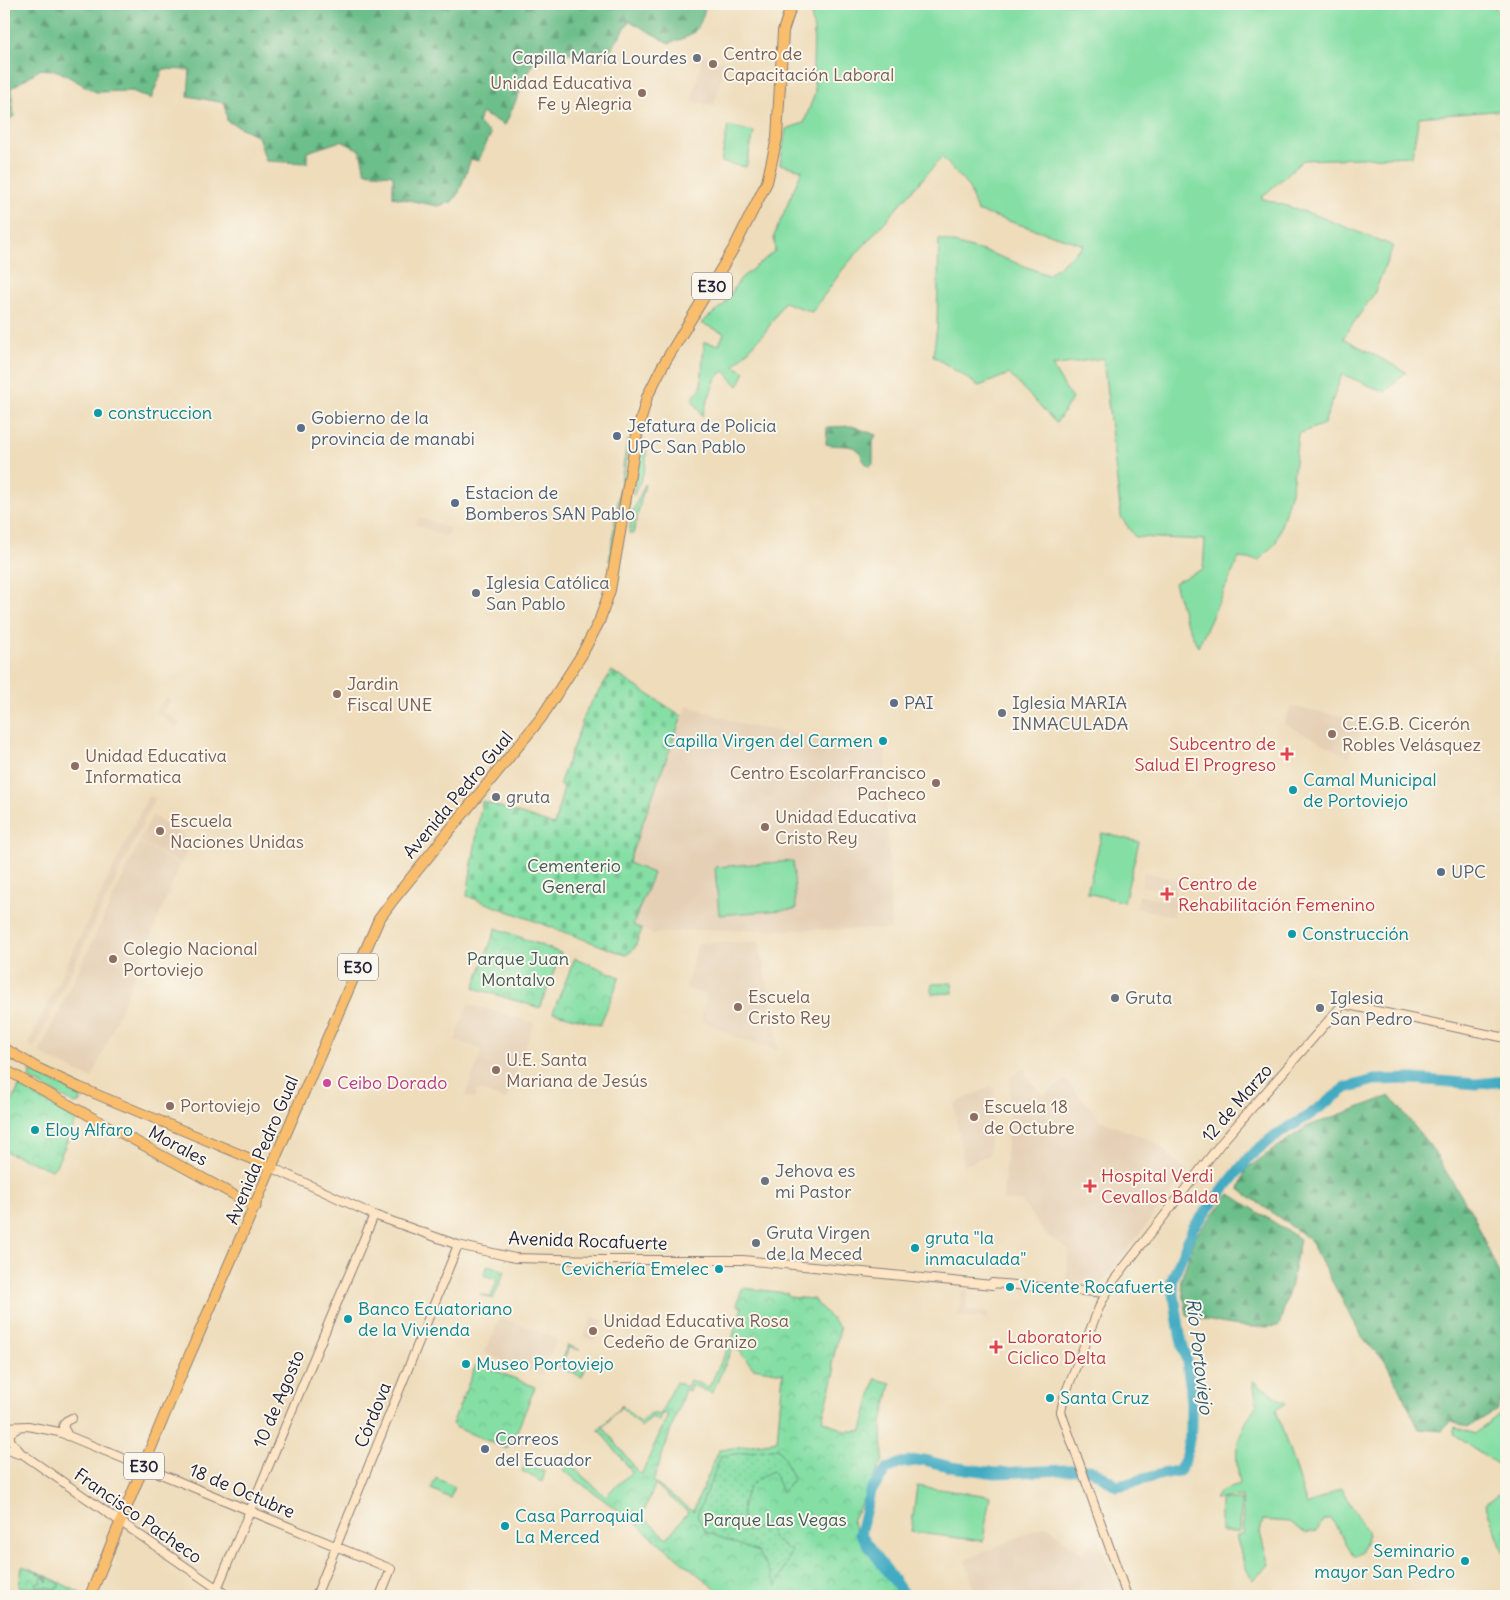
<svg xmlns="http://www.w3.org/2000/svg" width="1510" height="1600" viewBox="0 0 1510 1600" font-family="Delius,sans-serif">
<defs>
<pattern id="forest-firs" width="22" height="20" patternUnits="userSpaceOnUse" patternTransform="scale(1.25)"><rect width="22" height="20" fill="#6cbe8a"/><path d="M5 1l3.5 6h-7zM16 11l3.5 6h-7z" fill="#589a72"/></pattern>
<pattern id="cemetery-stones" width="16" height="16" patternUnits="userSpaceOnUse" patternTransform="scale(1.25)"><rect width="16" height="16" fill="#85dfa5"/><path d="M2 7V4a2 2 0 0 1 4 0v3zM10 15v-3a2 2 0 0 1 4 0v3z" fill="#73bf8f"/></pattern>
<pattern id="park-crowns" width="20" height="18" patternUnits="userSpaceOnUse" patternTransform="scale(1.25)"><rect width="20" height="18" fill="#85dfa5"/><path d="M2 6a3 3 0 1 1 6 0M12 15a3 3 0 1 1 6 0" fill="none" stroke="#73bf8f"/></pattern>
<pattern id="garden-dots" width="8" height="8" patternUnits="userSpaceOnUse" patternTransform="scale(1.25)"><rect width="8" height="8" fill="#85dfa5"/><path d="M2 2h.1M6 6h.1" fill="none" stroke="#73bf8f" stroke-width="1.8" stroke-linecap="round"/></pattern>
</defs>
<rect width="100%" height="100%" fill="#fbf7ec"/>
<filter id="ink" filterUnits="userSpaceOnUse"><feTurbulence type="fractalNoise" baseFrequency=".02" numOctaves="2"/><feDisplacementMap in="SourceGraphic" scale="10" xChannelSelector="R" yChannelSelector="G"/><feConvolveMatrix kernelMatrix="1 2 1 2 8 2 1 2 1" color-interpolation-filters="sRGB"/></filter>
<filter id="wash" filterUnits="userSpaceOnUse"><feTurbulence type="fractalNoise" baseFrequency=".0096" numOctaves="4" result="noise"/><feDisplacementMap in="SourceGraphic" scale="20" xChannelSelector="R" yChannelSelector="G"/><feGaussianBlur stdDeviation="1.12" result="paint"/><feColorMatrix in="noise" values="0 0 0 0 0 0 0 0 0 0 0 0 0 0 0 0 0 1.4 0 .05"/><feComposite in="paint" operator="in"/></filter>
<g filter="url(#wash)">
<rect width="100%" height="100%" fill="#eedcba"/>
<path fill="#e5d0b6" d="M703 54 726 61 714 106 692 101Z
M419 517 450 529 446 537 415 524Z
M166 697 171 700 163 711 180 723 177 728 155 712Z
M687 705 747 726 837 739 842 748 885 749 891 929 696 930 653 934 633 925 628 863Z
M1291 707 1351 718 1365 724 1349 757 1283 723Z
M148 796 155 798 34 1048 28 1044Z
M152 815 191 841 181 864 139 842Z
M139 843 180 865 92 1079 39 1053Z
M1144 872 1178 880 1174 896 1177 897 1173 916 1136 908 1139 895 1165 900 1160 898 1161 892H1166L1141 886Z
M758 942 776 1026 778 1050 739 1039 701 1020 707 994 685 989 698 943Z
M468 1004 534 1023 506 1100 477 1090 474 1099 465 1096 482 1050 455 1040Z
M1025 1067 1028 1079 1043 1095 1066 1080 1101 1121 1155 1142 1187 1171 1100 1286 1066 1284 1069 1250 1045 1234 1021 1201H1003L1011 1077Z
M990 1087 994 1089 989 1155 964 1166 954 1104Z
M962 1289 968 1290 966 1310 987 1312 988 1319 958 1316Z
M592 1316 603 1321 595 1341 584 1337Z
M501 1317 557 1339 541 1376 484 1353Z
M1046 1525 1082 1554 1098 1536 1120 1596H976L965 1560Z"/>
<path fill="#85dfa5" stroke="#548070" d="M812 4H1493L1506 22V110L1419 117 1412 156 1303 160 1261 198 1318 216 1393 246 1374 294 1343 338 1406 372 1385 392 1342 374 1324 424 1298 434 1292 488 1276 543 1259 560 1239 558 1198 647 1185 619 1174 583 1203 569 1205 540 1135 537 1121 517 1103 358 1052 366 1072 399 1056 423 1009 374 979 386 933 356 937 328 939 239 990 253 1048 275 1084 245 977 211 969 188 942 157 843 269 812 312 784 302 766 331 734 366 745 372 738 386 724 371 716 378 702 416 692 399 701 388 704 342 719 345 724 333 701 323 724 305 740 279 775 251 774 236 802 170 780 164 786 129 804 123 815 93 813 66 814 31 810 8Z
M728 126 754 132 746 167 721 162Z
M642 437C653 454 642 480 633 496Z
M627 440 629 441 611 562 609 561Z
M645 484 633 534 629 533 632 513Z
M1102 833 1139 842 1124 902 1087 893Z
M793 861 796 909 719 915 715 867Z
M952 983 953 993 932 994V984Z
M30 1071 80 1094 81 1102 75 1104 29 1078Z
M1253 1381 1286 1403 1276 1410 1307 1505 1341 1488 1368 1534 1362 1551 1354 1556 1331 1518 1323 1520 1317 1531 1306 1533 1289 1522 1263 1520 1260 1533 1269 1565 1253 1580 1245 1567 1236 1536 1244 1533 1242 1497 1215 1499 1220 1491 1240 1485C1233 1445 1236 1438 1257 1404Z
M1506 1414V1470L1453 1434 1455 1427 1475 1434 1498 1415Z
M917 1486 990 1496 983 1541 911 1532Z
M1506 1489V1559L1485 1504Z
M1221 1500H1241L1240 1532H1221Z"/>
<path fill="url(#forest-firs)" stroke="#477062" d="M4 4H706C700 30 695 36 669 43L630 21 611 49 536 56 505 125 481 113 478 123 491 134 478 161 471 159 459 192 452 202 438 206 393 197V175L365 172 360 150 341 141 307 152V163L266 161 258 136 227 121 225 103 188 96 190 70 163 69 151 99 132 91 96 92 58 71 41 69 11 88 14 116 4 124Z
M852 426 876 435 873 442V464L870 467C860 460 864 457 858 450 853 444 836 447 826 444L827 427Z
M1390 1096 1430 1146 1474 1216 1506 1291V1381L1497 1410 1468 1427 1452 1421 1442 1431 1419 1429 1385 1360 1365 1342 1309 1239 1239 1189 1246 1169 1306 1127Z
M1230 1194 1300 1239 1291 1284 1279 1326C1244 1329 1220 1324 1187 1315L1181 1280 1196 1235Z"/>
<path fill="url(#cemetery-stones)" stroke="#548070" d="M612 671 682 716 628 863 653 873 633 925 642 929 634 949 626 955 467 896 482 801 554 825 564 787 559 785 587 709Z"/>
<path fill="url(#park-crowns)" stroke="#548070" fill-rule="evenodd" d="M496 928 561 953 540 1008 474 988Z
M575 958 620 977 600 1025 553 1012Z
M20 1085 34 1093 36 1097 75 1117 76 1121 56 1166 52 1170 4 1151V1118Z
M742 1288 787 1293 788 1297 813 1299 840 1328 832 1364 835 1372 822 1420 846 1431H862L875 1379 891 1383 882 1423 883 1460 852 1521 864 1548 901 1596H724L635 1523 563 1470 568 1463 605 1496 632 1472 599 1430 622 1405 640 1423 651 1413 660 1415 676 1382 687 1387 690 1380 709 1387 732 1339 742 1307 737 1305ZM732 1349 739 1350 753 1368 783 1373 777 1441 719 1450 693 1511 653 1482 685 1389 689 1391 692 1385 712 1393ZM621 1407 641 1427 652 1417 659 1421 663 1413 668 1415 641 1475 603 1427ZM655 1485 688 1512 667 1538 642 1516Z
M476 1365H482L535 1387 518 1429 507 1449 455 1427 452 1424Z
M525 1464 545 1472 542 1482 522 1471Z
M436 1478 455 1487 450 1498 431 1489Z
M22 1566 41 1573 82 1594 78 1596 45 1588 19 1587Z"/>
<path fill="url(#garden-dots)" stroke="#548070" d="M488 1265 505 1271 493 1299 480 1294 491 1297 497 1280 484 1275Z
M568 1345 580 1350 569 1347 561 1366 576 1372 580 1364 586 1367 582 1377 559 1367Z
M778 1448 786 1462 793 1480 782 1492 773 1471C745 1481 736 1506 747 1532L768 1523 773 1539 791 1551 777 1586 758 1552 706 1532 697 1515 721 1456Z
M38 1573 59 1583V1587L54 1589 35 1586 36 1583H40L41 1578 46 1579V1581L48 1583 47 1579Z"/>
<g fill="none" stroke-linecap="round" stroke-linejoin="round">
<path stroke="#42abc2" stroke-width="11" d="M905 1596 860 1533 870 1492 887 1469 901 1463 924 1460 951 1467 996 1473 1090 1469 1117 1486C1139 1482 1158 1473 1179 1471L1185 1460 1191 1430V1390L1187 1362 1180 1335 1172 1280 1193 1228 1250 1156 1273 1137 1308 1116 1346 1088 1374 1080 1414 1079 1476 1084 1506 1081"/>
</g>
</g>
<g filter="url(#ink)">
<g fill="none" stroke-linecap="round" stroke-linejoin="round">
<g stroke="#887f7a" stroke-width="10">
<path id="secondary" d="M273 1168 374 1215 458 1245 515 1258 597 1260H743L992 1285
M992 1283 1106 1293
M4 1427 28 1426 59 1432 391 1569 380 1596
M18 1428 10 1433V1440L21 1453 228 1596
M68 1436 63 1426 66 1421 72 1418
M4 1448 18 1454
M214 1596 374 1215
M316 1596 458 1245
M1127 1596 1061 1412 1064 1397 1100 1305 1114 1280 1222 1142 1343 1004 1506 1038"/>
</g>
<g stroke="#887f7a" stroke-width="11">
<path id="primary" d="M4 1048 38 1068 79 1087 273 1168
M4 1069 256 1207"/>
</g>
<g stroke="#887f7a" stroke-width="12">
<path id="highway" d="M90 1596 178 1382 379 919 393 900 541 718 581 656 599 622 610 590 637 434 647 397 662 367 735 246 767 182 777 138 783 31 792 4"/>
</g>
<use href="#secondary" stroke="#fde5c5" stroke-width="8"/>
<use href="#primary" stroke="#f9be6d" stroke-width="9"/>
<use href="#highway" stroke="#f9be6d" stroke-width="10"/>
</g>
</g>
<g fill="#6b7280" stroke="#fbf7ec" stroke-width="2">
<circle cx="697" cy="58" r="5"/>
<circle cx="476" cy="593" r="5"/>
<circle cx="1002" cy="713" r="5"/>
<circle cx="496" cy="797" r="5"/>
<circle cx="1115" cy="998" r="5"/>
<circle cx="1320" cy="1008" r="5"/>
<circle cx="765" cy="1181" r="5"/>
<circle cx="756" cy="1243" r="5"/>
</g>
<g fill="#8d6e63" stroke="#fbf7ec" stroke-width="2">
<circle cx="713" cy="64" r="5"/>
<circle cx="642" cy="93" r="5"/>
<circle cx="337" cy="694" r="5"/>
<circle cx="1332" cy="734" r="5"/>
<circle cx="75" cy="766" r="5"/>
<circle cx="936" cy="783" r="5"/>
<circle cx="765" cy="827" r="5"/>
<circle cx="160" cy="831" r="5"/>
<circle cx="113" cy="959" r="5"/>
<circle cx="738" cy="1007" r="5"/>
<circle cx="496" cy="1070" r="5"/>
<circle cx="170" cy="1106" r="5"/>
<circle cx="974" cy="1117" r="5"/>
<circle cx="593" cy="1331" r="5"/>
</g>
<g fill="#0f9aa8" stroke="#fbf7ec" stroke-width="2">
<circle cx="98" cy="413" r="5"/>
<circle cx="883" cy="741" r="5"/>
<circle cx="1293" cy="790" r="5"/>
<circle cx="1292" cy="934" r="5"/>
<circle cx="35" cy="1130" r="5"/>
<circle cx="915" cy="1248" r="5"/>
<circle cx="719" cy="1269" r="5"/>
<circle cx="1010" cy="1287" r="5"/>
<circle cx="348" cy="1319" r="5"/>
<circle cx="466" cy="1364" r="5"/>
<circle cx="1050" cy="1398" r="5"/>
<circle cx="505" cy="1526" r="5"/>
<circle cx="1465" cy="1561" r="5"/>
</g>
<g fill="#5c6f8a" stroke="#fbf7ec" stroke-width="2">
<circle cx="301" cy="428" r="5"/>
<circle cx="617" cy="436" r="5"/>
<circle cx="455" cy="503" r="5"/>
<circle cx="894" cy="703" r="5"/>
<circle cx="1441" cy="872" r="5"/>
<circle cx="485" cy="1449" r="5"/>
</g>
<g fill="#e0444e" stroke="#fbf7ec" stroke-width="2">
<path d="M1284.5 746.5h5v5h5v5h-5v5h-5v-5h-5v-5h5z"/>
<path d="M1164.5 886.5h5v5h5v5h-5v5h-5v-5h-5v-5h5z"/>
<path d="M1087.5 1178.5h5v5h5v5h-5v5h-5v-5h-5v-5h5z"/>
<path d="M993.5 1339.5h5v5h5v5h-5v5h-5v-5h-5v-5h5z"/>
</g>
<circle fill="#d1479c" stroke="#fbf7ec" stroke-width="2" cx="327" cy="1083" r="5"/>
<g text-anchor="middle" stroke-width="4" stroke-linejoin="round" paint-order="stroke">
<g fill="#fbf7ec" stroke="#636270" stroke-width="1">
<rect x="692" y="272.5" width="40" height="27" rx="4"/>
<rect x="338" y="953.5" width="40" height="27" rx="4"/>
<rect x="124" y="1452.5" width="40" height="27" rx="4"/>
</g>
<g font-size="16" font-weight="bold" fill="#22223b">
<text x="712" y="292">E30</text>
<text x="358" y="973">E30</text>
<text x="144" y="1472">E30</text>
</g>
<g font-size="18" fill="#785e54" stroke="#fbf7ec" text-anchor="start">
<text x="723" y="60">Centro de<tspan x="723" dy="21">Capacitación Laboral</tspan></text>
<text x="632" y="89" text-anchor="end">Unidad Educativa<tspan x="632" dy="21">Fe y Alegria</tspan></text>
<text x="347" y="690">Jardin<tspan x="347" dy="21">Fiscal UNE</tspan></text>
<text x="1342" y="730">C.E.G.B. Cicerón<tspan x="1342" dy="21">Robles Velásquez</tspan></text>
<text x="85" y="762">Unidad Educativa<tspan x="85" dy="21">Informatica</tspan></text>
<text x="926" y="779" text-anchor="end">Centro EscolarFrancisco<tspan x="926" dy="21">Pacheco</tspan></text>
<text x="775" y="823">Unidad Educativa<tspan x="775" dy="21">Cristo Rey</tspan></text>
<text x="170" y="827">Escuela<tspan x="170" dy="21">Naciones Unidas</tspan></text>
<text x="123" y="955">Colegio Nacional<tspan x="123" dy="21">Portoviejo</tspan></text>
<text x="748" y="1003">Escuela<tspan x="748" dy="21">Cristo Rey</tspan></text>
<text x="506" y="1066">U.E. Santa<tspan x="506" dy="21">Mariana de Jesús</tspan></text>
<text x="180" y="1112">Portoviejo</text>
<text x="984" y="1113">Escuela 18<tspan x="984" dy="21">de Octubre</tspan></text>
<text x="603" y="1327">Unidad Educativa Rosa<tspan x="603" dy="21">Cedeño de Granizo</tspan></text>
</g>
<g font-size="18" fill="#5b616d" stroke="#fbf7ec" text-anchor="start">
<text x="687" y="64" text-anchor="end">Capilla María Lourdes</text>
<text x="486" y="589">Iglesia Católica<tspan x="486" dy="21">San Pablo</tspan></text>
<text x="1012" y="709">Iglesia MARIA<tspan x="1012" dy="21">INMACULADA</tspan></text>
<text x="506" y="803">gruta</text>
<text x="1125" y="1004">Gruta</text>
<text x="1330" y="1004">Iglesia<tspan x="1330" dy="21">San Pedro</tspan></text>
<text x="775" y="1177">Jehova es<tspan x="775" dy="21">mi Pastor</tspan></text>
<text x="766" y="1239">Gruta Virgen<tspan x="766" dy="21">de la Meced</tspan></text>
</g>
<g font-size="18" fill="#0d838f" stroke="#fbf7ec" text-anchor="start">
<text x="108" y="419">construccion</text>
<text x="873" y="747" text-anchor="end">Capilla Virgen del Carmen</text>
<text x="1303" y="786">Camal Municipal<tspan x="1303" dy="21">de Portoviejo</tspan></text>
<text x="1302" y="940">Construcción</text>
<text x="45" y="1136">Eloy Alfaro</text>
<text x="925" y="1244">gruta "la<tspan x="925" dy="21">inmaculada"</tspan></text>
<text x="709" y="1275" text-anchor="end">Cevichería Emelec</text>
<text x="1020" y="1293">Vicente Rocafuerte</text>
<text x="358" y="1315">Banco Ecuatoriano<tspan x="358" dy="21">de la Vivienda</tspan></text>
<text x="476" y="1370">Museo Portoviejo</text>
<text x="1060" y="1404">Santa Cruz</text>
<text x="515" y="1522">Casa Parroquial<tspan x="515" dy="21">La Merced</tspan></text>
<text x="1455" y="1557" text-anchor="end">Seminario<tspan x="1455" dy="21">mayor San Pedro</tspan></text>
</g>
<g font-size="18" fill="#4e5e75" stroke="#fbf7ec" text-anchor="start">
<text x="311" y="424">Gobierno de la<tspan x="311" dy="21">provincia de manabi</tspan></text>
<text x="627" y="432">Jefatura de Policia<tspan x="627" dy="21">UPC San Pablo</tspan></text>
<text x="465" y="499">Estacion de<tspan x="465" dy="21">Bomberos SAN Pablo</tspan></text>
<text x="904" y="709">PAI</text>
<text x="1451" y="878">UPC</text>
<text x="495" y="1445">Correos<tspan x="495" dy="21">del Ecuador</tspan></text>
</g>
<g font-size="18" fill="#be3a42" stroke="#fbf7ec" text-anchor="start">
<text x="1276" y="750" text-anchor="end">Subcentro de<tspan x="1276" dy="21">Salud El Progreso</tspan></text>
<text x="1178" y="890">Centro de<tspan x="1178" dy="21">Rehabilitación Femenino</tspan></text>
<text x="1101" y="1182">Hospital Verdi<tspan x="1101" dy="21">Cevallos Balda</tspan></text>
<text x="1007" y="1343">Laboratorio<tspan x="1007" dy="21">Cíclico Delta</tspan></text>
</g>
<g font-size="18" fill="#22223b" stroke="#fbf7ec">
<text transform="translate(458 795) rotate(-50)" y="6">Avenida Pedro Gual</text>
<text transform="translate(1237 1103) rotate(-49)" y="6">12 de Marzo</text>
<text transform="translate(178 1146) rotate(28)" y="6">Morales</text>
<text transform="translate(262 1150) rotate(-67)" y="6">Avenida Pedro Gual</text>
<text transform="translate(588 1241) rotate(2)" y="6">Avenida Rocafuerte</text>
<text transform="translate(279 1399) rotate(-67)" y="6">10 de Agosto</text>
<text transform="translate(373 1415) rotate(-68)" y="6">Córdova</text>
<text transform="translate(242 1491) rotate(23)" y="6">18 de Octubre</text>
<text transform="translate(138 1516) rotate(35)" y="6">Francisco Pacheco</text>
</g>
<g font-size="18" fill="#405b5b" stroke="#fbf7ec">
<text x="574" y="872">Cementerio<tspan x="574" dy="21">General</tspan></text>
<text x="518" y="965">Parque Juan<tspan x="518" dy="21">Montalvo</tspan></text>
<text x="775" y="1526">Parque Las Vegas</text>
</g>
<g font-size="18" fill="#b23c85" stroke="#fbf7ec" text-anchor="start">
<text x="337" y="1089">Ceibo Dorado</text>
</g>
<g font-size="19" font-style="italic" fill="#2f5971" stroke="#fbf7ec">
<text transform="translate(1200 1356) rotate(83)" y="7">Río Portoviejo</text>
</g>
</g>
<rect width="1510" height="1600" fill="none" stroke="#fbf7ec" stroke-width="20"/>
</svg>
